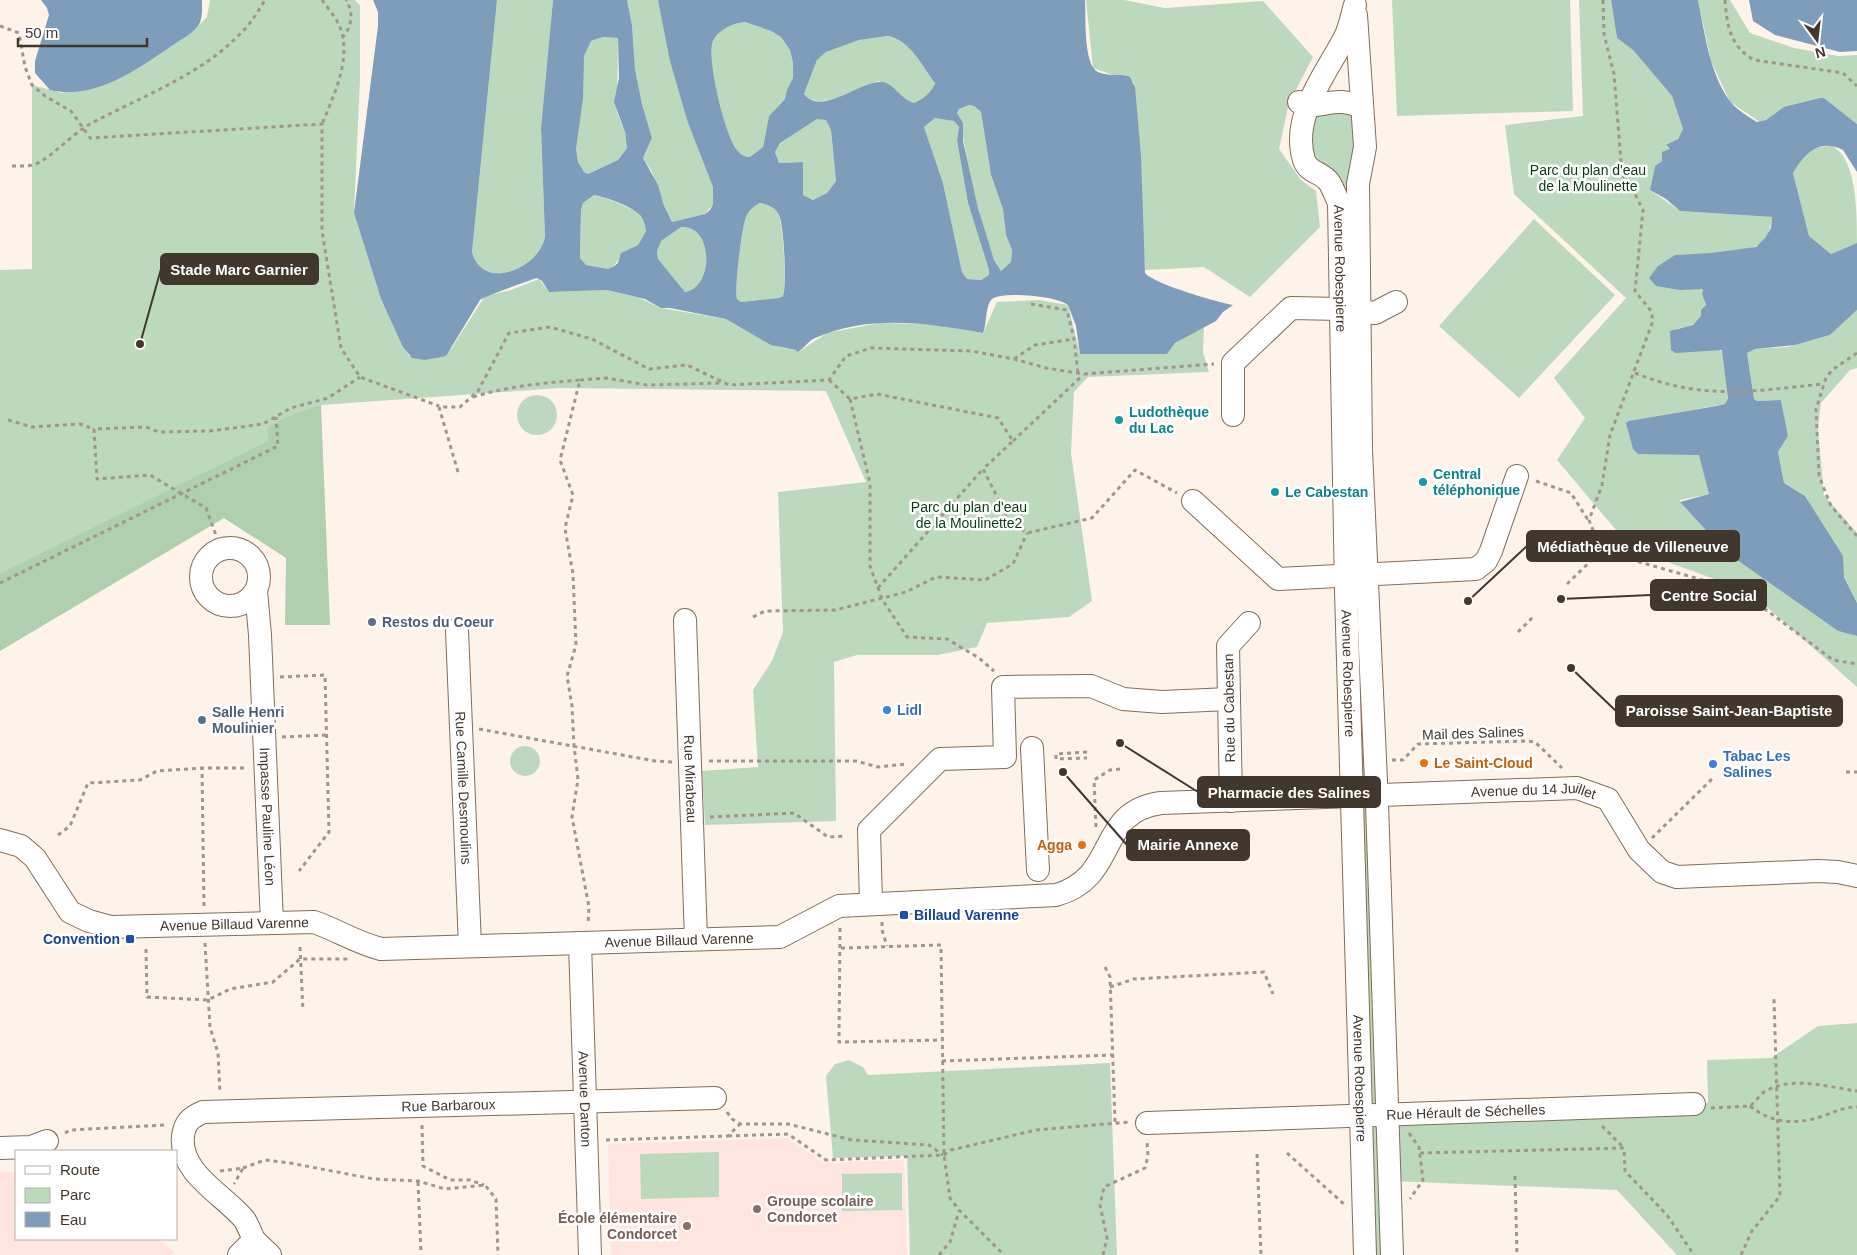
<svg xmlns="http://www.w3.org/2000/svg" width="1857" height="1255" viewBox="0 0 1857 1255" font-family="Arial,sans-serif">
<rect width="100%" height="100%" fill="#fef3e9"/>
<path fill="#ffe5de" d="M788 1138 824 1163 904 1160 907 1255H611L608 1144Z
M0 1172H16V1239H159L174 1252 172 1255H0Z"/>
<path fill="#bdd9bd" d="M210 0H355L360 5V79L354 213 381 299 409 356 451 349 485 296 511 290 539 279 549 292 607 290 640 298 661 308 726 319 779 347 800 351 827 333 879 323 932 324 983 333 997 302 1039 300 1068 305 1080 354 1169 348 1185 336 1204 326 1203 352 1209 372 1088 377 1074 392 1071 453 1092 601 1069 617 987 623 977 647 938 655H857L834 662 836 821 705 825 702 771 758 767 753 690 772 661 783 632 778 492 866 482 826 391 559 388 321 405 267 428 269 441 0 573V270L32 269V85L62 93 193 31 207 17Z
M497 0H553L541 128 545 237C539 269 482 292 472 252Z
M627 0H658L688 123 713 187V204L705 214 672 222 666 212 652 172 643 158 652 138 642 104 635 69 632 25Z
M1086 0H1124L1165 8 1263 1 1313 57 1289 103 1279 149 1301 180 1316 191 1320 227 1250 297 1204 267 1145 270 1134 82 1093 68Z
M1392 0H1570L1573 111 1397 116Z
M1579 0H1611L1617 38 1633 50 1672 96 1683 129C1680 138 1675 142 1666 146L1670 149 1662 161 1655 166 1650 190 1680 211 1772 217C1771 228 1767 241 1756 246 1741 255 1694 254 1675 255L1674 288 1703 289 1702 294 1706 305C1698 324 1695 325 1676 329L1724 352 1728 400 1725 404 1628 421 1626 423 1700 456 1709 494 1680 500V502L1727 553 1838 631 1857 636V687L1750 592 1632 549 1557 460 1585 418 1554 378 1626 298 1514 194 1505 125 1583 116Z
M1698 0H1730L1750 33 1794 48 1838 56 1857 55V124L1824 98 1760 122 1730 102 1711 61Z
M745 22 771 31 781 37 790 50 793 63V78L785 99 769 116 763 147 750 157C744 157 740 154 737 150 725 136 706 57 713 41 718 30 733 23 745 22Z
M888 36C910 40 922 66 935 83 933 91 922 100 914 103 901 100 891 88 879 81 861 85 818 114 804 94L817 60 826 52 859 40Z
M603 37 618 38 617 112 625 132 627 148 618 160 588 174C578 170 577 158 576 149L584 56 591 41Z
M1352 102 1358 185 1387 1120 1708 1103 1707 1060 1771 1058 1818 1026 1857 1023V1255H1677L1617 1190 1390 1181 1392 1255H1365L1339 203 1310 170 1307 106Z
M969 105 974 106 981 112 991 175 1003 209 1006 235 1012 250 1011 262 1001 271C987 258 968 165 964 142 962 131 962 123 957 112L959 109Z
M939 117 954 121 959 127 957 140 968 203 989 270V275L981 280 967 279 962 272 943 183 924 127 930 120Z
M817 118 826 120 831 130 836 181 827 193 813 200 803 195V162L779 163 775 152 780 143Z
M1832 146C1857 158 1857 213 1857 243L1831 254 1809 236 1793 173C1804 154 1809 146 1832 146Z
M594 195C606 198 632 207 641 216 644 220 645 226 646 231L638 245 625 251 613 267 608 269 586 265 580 258 581 210 583 203Z
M760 203C767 204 776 208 779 215 783 224 787 286 783 296L779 298 741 302 737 299C734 290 742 226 746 217 749 210 754 206 760 203Z
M1534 219 1615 295 1519 398 1439 326Z
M681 227C714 226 714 288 685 292L658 259 657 251 660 241Z
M1857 310V368L1850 370 1821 403 1818 429 1824 495 1857 533V603L1805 496 1784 483 1778 452 1788 436 1781 400 1757 401 1754 399 1747 353 1755 349 1788 347 1830 335Z
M517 415a20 20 0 1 1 40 0a20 20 0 1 1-40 0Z
M510 761a15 15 0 1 1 30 0a15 15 0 1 1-30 0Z
M849 1060 863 1067 868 1075 1110 1063 1117 1255H910L907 1156 833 1158 826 1076 835 1064Z
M719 1152V1197L641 1199 640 1154Z
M902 1173V1210L842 1211V1174Z"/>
<path fill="#afcfaf" d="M321 405 330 625H285L286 558 224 518 0 651V573L268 441 267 428 284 418Z"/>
<path fill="#7d9dba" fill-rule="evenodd" d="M41 0H202C202 8 203 19 198 26 191 35 178 41 170 47 135 71 94 100 50 90L35 73V61L49 15 47 8Z
M373 0H497L472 252C482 292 539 269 545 237L541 128 553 0H627L632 25 635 69 642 104 652 138 643 158 658 185 664 206 672 222 705 214 710 210 713 204V187L688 123 670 61 658 0H1085C1086 16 1083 65 1098 72 1109 77 1120 73 1130 77L1135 87 1141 156 1145 273C1154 284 1217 302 1233 305L1223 312 1216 321 1175 343 1167 354H1080L1076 326 1068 305C1058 296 1002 291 992 299 985 306 987 324 983 333 928 323 869 314 815 338 808 341 804 349 797 352L796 350 771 345 726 319 670 308H661L645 299 607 290 549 292 542 281 537 278C530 280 483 297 480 300L446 356 425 360 412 358 403 347 381 299 354 213 378 26V12ZM745 22 771 31 781 37 790 50 793 63V78L787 90 785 99 769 116 763 147 750 157C744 157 740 154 737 150 725 136 706 57 713 41 718 30 733 23 745 22ZM888 36C910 40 922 66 935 83 933 91 922 100 914 103 900 99 894 83 882 82 861 80 821 117 804 94L817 60 826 52 859 40ZM603 37 618 38 619 78 614 102 625 132 627 148 618 160 588 174 584 172 578 162 576 149 583 98 584 56 591 41ZM969 105 974 106 981 112 991 175 1003 209 1006 235 1012 250 1011 262 1001 271 994 260 978 208 963 141V123L957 113 959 109ZM935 118 954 121 959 127 957 140 968 203 989 270V275L981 280 967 279 962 272 943 183 924 127ZM817 119 826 120 831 130 836 181 827 193 813 200 803 195V162L779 163 775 152 780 143ZM594 195C608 198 629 205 640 215 644 219 645 226 646 231L638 245 621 253 618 263 613 267 608 269 586 265 580 258 581 210 583 203ZM760 203C767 204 776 208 779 215 784 224 787 286 783 296L779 298 741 302 737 299C734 290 742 226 746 217 749 210 754 206 760 203ZM681 227C714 225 714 288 685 292L658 259 657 251 661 241Z
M1611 0H1698C1705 34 1709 71 1729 100 1735 109 1749 117 1757 122L1766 120 1784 107 1820 98H1824L1857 124V172L1843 150C1819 138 1805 153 1793 173L1809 236 1831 254 1857 243V310L1830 335 1795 345 1755 349 1747 353 1754 399 1757 401 1781 400 1788 436 1778 452 1784 483 1805 496 1843 556 1844 577 1857 603V636L1838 631 1727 553 1680 502 1709 494 1699 455 1638 454 1633 449 1626 423 1628 421 1716 406 1725 404 1728 399 1722 350 1676 353 1671 350 1670 331 1693 325 1701 316V310L1706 305 1702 294 1703 289 1680 290 1656 286 1649 278 1658 266 1675 255 1711 253 1756 247 1765 238 1771 228 1772 217 1680 211 1666 199 1650 190 1655 166 1662 161V152L1670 149 1666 145 1678 139 1683 129 1672 96 1633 50 1617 38Z
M1749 0H1857V51L1840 52 1775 35 1753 21Z"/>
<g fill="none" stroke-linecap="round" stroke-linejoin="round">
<g stroke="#846c56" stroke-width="24">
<g id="minor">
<path id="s1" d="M1355 5C1352 15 1350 26 1346 35 1328 72 1290 115 1304 160 1308 173 1322 172 1329 182 1333 188 1336 197 1339 203L1346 591 1365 1255"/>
<path d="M1356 15 1365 147 1358 184 1361 450 1377 803 1392 1255"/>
<path d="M1299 102C1318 112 1335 93 1362 108"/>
<path d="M1233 415V363L1291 308 1341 309 1375 313 1396 302"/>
<path d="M1193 501 1278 579 1476 569 1486 561 1491 551 1517 476"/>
<circle cx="230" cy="577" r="29"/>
<path id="s2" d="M256 591 260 635 272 923"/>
<path id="s3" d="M685 620 696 939"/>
<path id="s4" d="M457 630 470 946"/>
<path d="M1032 748 1038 870"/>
<path d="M1231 801 1228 646 1249 623"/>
<path id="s5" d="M0 840 21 846 35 858 70 912 89 921 111 927 314 922C337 930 357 943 381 949L780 937 839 906 1056 895C1120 877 1095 812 1161 803L1577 788 1608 799 1639 850 1662 872 1677 877 1818 871 1838 872 1857 876"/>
<path d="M871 903 869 830 940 759 1005 757 1003 687 1091 686 1123 699 1162 702 1229 699"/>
<path id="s6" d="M580 943 590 1255"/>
<path id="s7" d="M1147 1123 1694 1104"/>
<path d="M0 1148 31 1147 47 1141"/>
<path id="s8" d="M254 1240C251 1233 248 1225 244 1219 223 1194 179 1173 183 1136 185 1122 190 1118 203 1112L715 1098"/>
<path d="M239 1255 254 1240 270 1255"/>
</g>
</g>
<path stroke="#a1968c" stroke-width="3" stroke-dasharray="4 4" stroke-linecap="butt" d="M322 0C327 7 334 15 338 23 354 54 334 95 322 124
M1603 0 1604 34 1614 74 1622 174 1635 194 1643 210 1635 291 1651 311 1653 321 1610 435 1602 485 1589 520 1601 551 1741 591 1833 660 1857 664
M1725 0C1727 26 1730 46 1754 60L1843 73 1857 86
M0 26 19 33 25 67 32 85 45 96 71 111 90 138 322 124V231L341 348 360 377 439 406
M342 38C352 27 354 13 346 0
M12 166C21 166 30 167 38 163 55 154 71 135 90 124 142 96 202 75 243 31 252 22 258 11 265 0
M1031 304 1067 310 1074 339 1078 374
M1857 353 1832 370 1826 378 1816 409 1819 476 1831 506 1857 536
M1014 359 1035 345 1074 339
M1635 373C1704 401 1752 391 1823 384
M580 380 606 378 647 385 721 383
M829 380 850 399 877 394 998 418 1013 441 983 469 1009 520 1027 533 1092 518 1135 470 1177 493
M473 397C509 386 543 383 580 380L560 460 573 495 565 528 573 574 576 645 567 676 572 706 574 746 578 779 572 817 589 907 588 925
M850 399 870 483V566L882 599 907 637 947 639 979 658 994 671
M8 420 32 427 80 424 94 429
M1013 441 1083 375
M458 472 439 407H460L478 391 509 333 550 327 592 339 649 369 687 365 729 385 829 380 846 356 871 348 971 351 1014 359 1046 368 1084 374 1214 364
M1536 481 1571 493 1588 520
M221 549 206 508 150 475 97 479 94 429 146 427 159 432 210 431 263 424 291 408 328 398 360 377
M0 583 278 446 276 417
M1567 584 1601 551
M878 588 983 469
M753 617 765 611 835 610 906 592 936 577 985 580 1013 564 1027 533
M1518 632 1535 615
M280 677 325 675 329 832 299 871
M479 729 655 761 672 762
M282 737 327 735
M1087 752 1056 754V759L1087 758
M1392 760H1403L1418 744 1527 741 1535 742 1562 768
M709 761H856L878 767 906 764
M1846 772H1857
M710 817 794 813 828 837 846 836
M1096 827 1094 780 1110 770 1121 769
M58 835 70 826 88 783 140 780 157 771 202 768
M1652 838 1714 777
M204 906 202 768H247
M882 922V930L887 946
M840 928 839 1042 942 1040
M205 943 210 1027 218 1053 220 1093
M300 947 303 1011
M841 948 941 945 944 1155 950 1198 959 1210 1004 1255
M146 949 147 997 208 1000 230 989 273 982 300 959H349
M1105 967 1110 977 1115 1122
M1110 987 1134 979 1264 972 1273 994
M942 1061 1113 1055
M1750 1106C1772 1124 1797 1125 1823 1116 1835 1112 1844 1107 1857 1107
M1711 1108 1750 1106C1755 1102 1759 1096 1764 1092 1792 1075 1827 1087 1857 1091
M727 1112 732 1119 740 1124H788L852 1140 929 1145 943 1155
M422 1125 423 1166 450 1180H470L484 1185
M1602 1126 1624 1148
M65 1133 70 1130 165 1125
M1409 1133 1419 1147 1423 1180 1410 1199
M728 1136 788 1134 826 1160 944 1155 951 1150 1036 1130 1129 1122
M606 1140 728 1136 740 1124
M1287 1153 1344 1204
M1420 1153 1624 1148 1625 1171 1667 1215 1694 1255
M1257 1154 1261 1255
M243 1168 265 1160 290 1163 374 1179 418 1181 445 1189 485 1185 496 1199 498 1255
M220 1171 243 1168 234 1184
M1515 1176 1517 1255
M418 1182 421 1253
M939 1255 950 1242 959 1211
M1103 1255 1107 1238 1100 1205 1104 1187 1145 1168 1148 1156 1147 1142
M1741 1255 1752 1231 1780 1196 1774 999"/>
<use href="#minor" stroke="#fff" stroke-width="22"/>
</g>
<g fill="#0f9aa8" stroke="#fff" stroke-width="2">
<circle cx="1119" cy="420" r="5"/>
<circle cx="1423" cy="482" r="5"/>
<circle cx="1275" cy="492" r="5"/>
</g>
<g fill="#5c6f8a" stroke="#fff" stroke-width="2">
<circle cx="372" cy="622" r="5"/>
<circle cx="202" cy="720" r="5"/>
</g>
<g fill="#3f7fe0" stroke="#fff" stroke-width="2">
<circle cx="887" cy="710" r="5"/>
<circle cx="1713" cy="764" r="5"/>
</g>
<g fill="#e8710a" stroke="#fff" stroke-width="2">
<circle cx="1424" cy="763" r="5"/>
<circle cx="1082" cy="845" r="5"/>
</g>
<g fill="#1a4fb4" stroke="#fff" stroke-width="2">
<rect x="899" y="910" width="10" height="10" rx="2.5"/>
<rect x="125" y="934" width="10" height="10" rx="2.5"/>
</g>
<g fill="#8d6e63" stroke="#fff" stroke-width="2">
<circle cx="757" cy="1209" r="5"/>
<circle cx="687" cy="1226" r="5"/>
</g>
<g text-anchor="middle" stroke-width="5" stroke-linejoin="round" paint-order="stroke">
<g font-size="14" fill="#0a3b12" stroke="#fff">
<text x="1588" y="175">Parc du plan d'eau<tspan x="1588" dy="16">de la Moulinette</tspan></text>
<text x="969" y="512">Parc du plan d'eau<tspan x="969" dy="16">de la Moulinette2</tspan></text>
</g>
<g font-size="14" fill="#42372d" stroke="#fff">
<text dy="5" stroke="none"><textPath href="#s1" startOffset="290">Avenue Robespierre</textPath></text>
<text dy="5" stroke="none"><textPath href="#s1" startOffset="695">Avenue Robespierre</textPath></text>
<text transform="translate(1229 708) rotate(-91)" y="5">Rue du Cabestan</text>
<text transform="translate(1473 733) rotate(-2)" y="5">Mail des Salines</text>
<text dy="5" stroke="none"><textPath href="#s3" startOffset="159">Rue Mirabeau</textPath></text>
<text dy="5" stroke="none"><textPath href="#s4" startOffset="158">Rue Camille Desmoulins</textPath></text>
<text dy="5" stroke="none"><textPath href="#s5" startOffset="1626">Avenue du 14 Juillet</textPath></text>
<text dy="5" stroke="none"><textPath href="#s2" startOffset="226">Impasse Pauline Léon</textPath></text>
<text dy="5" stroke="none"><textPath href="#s5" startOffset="272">Avenue Billaud Varenne</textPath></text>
<text dy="5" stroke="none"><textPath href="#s5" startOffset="722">Avenue Billaud Varenne</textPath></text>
<text dy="5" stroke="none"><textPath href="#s1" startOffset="1100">Avenue Robespierre</textPath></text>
<text dy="5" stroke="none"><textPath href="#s6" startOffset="156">Avenue Danton</textPath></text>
<text dy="5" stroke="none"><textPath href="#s8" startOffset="409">Rue Barbaroux</textPath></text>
<text dy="5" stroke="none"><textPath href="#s7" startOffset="319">Rue Hérault de Séchelles</textPath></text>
</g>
<g font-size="14" font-weight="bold" fill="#0d838f" stroke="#fff" text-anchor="start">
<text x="1129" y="417">Ludothèque<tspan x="1129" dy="16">du Lac</tspan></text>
<text x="1433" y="479">Central<tspan x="1433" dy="16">téléphonique</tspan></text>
<text x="1285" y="497">Le Cabestan</text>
</g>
<g font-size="14" font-weight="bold" fill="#4e5e75" stroke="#fff" text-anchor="start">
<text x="382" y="627">Restos du Coeur</text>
<text x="212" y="717">Salle Henri<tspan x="212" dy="16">Moulinier</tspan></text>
</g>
<g font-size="14" font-weight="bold" fill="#366cbe" stroke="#fff" text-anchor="start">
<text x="897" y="715">Lidl</text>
<text x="1723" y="761">Tabac Les<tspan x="1723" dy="16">Salines</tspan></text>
</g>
<g font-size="14" font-weight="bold" fill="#c56008" stroke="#fff" text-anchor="start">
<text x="1434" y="768">Le Saint-Cloud</text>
<text x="1072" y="850" text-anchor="end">Agga</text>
</g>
<g font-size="14" font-weight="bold" fill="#164399" stroke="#fff" text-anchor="start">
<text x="914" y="920">Billaud Varenne</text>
<text x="120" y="944" text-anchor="end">Convention</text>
</g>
<g font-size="14" font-weight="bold" fill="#785e54" stroke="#fff" text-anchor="start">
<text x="767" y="1206">Groupe scolaire<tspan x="767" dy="16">Condorcet</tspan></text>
<text x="677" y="1223" text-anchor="end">École élémentaire<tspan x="677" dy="16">Condorcet</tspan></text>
</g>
</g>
<path fill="none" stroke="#42372d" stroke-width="2" d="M140 344L161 269M1468 601L1527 546M1561 599L1651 595M1571 668L1616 711M1120 743L1198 792M1063 772L1127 845"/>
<g fill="#42372d" stroke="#fff" stroke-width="2">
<circle cx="140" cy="344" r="5"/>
<circle cx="1468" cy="601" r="5"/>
<circle cx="1561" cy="599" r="5"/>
<circle cx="1571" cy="668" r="5"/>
<circle cx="1120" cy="743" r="5"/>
<circle cx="1063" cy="772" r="5"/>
</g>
<g fill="#42372d" stroke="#42372d" stroke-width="2">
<rect x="161" y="254" width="157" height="30" rx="5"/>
<rect x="1527" y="531" width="212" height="30" rx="5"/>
<rect x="1651" y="580" width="115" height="30" rx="5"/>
<rect x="1616" y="696" width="226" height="30" rx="5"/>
<rect x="1198" y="777" width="182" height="30" rx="5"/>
<rect x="1127" y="830" width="122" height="30" rx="5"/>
</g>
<g font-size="15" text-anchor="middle" font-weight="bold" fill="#fff">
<text x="239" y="275">Stade Marc Garnier</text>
<text x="1633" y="552">Médiathèque de Villeneuve</text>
<text x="1709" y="601">Centre Social</text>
<text x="1729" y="716">Paroisse Saint-Jean-Baptiste</text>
<text x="1289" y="798">Pharmacie des Salines</text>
<text x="1188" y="850">Mairie Annexe</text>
</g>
<rect x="15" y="1150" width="162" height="90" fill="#ffffff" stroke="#b3afab"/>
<rect x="25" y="1166" width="25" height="8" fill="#ffffff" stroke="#b3afab"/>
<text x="60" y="1175" font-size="15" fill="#42372d">Route</text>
<rect x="25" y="1188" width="25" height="15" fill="#bdd9bd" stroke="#b3afab"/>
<text x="60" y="1200" font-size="15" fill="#42372d">Parc</text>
<rect x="25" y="1212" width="25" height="15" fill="#7d9dba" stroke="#b3afab"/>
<text x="60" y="1225" font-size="15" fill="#42372d">Eau</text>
<g transform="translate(1817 40) rotate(165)" stroke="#ffffff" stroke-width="4" paint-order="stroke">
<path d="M0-4L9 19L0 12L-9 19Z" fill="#42372d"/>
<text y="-8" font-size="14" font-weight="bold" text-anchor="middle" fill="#42372d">N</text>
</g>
<path d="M18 38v8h129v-8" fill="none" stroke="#42372d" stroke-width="2.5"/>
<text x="25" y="38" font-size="15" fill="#42372d" stroke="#ffffff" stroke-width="4" paint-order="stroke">50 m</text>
</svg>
